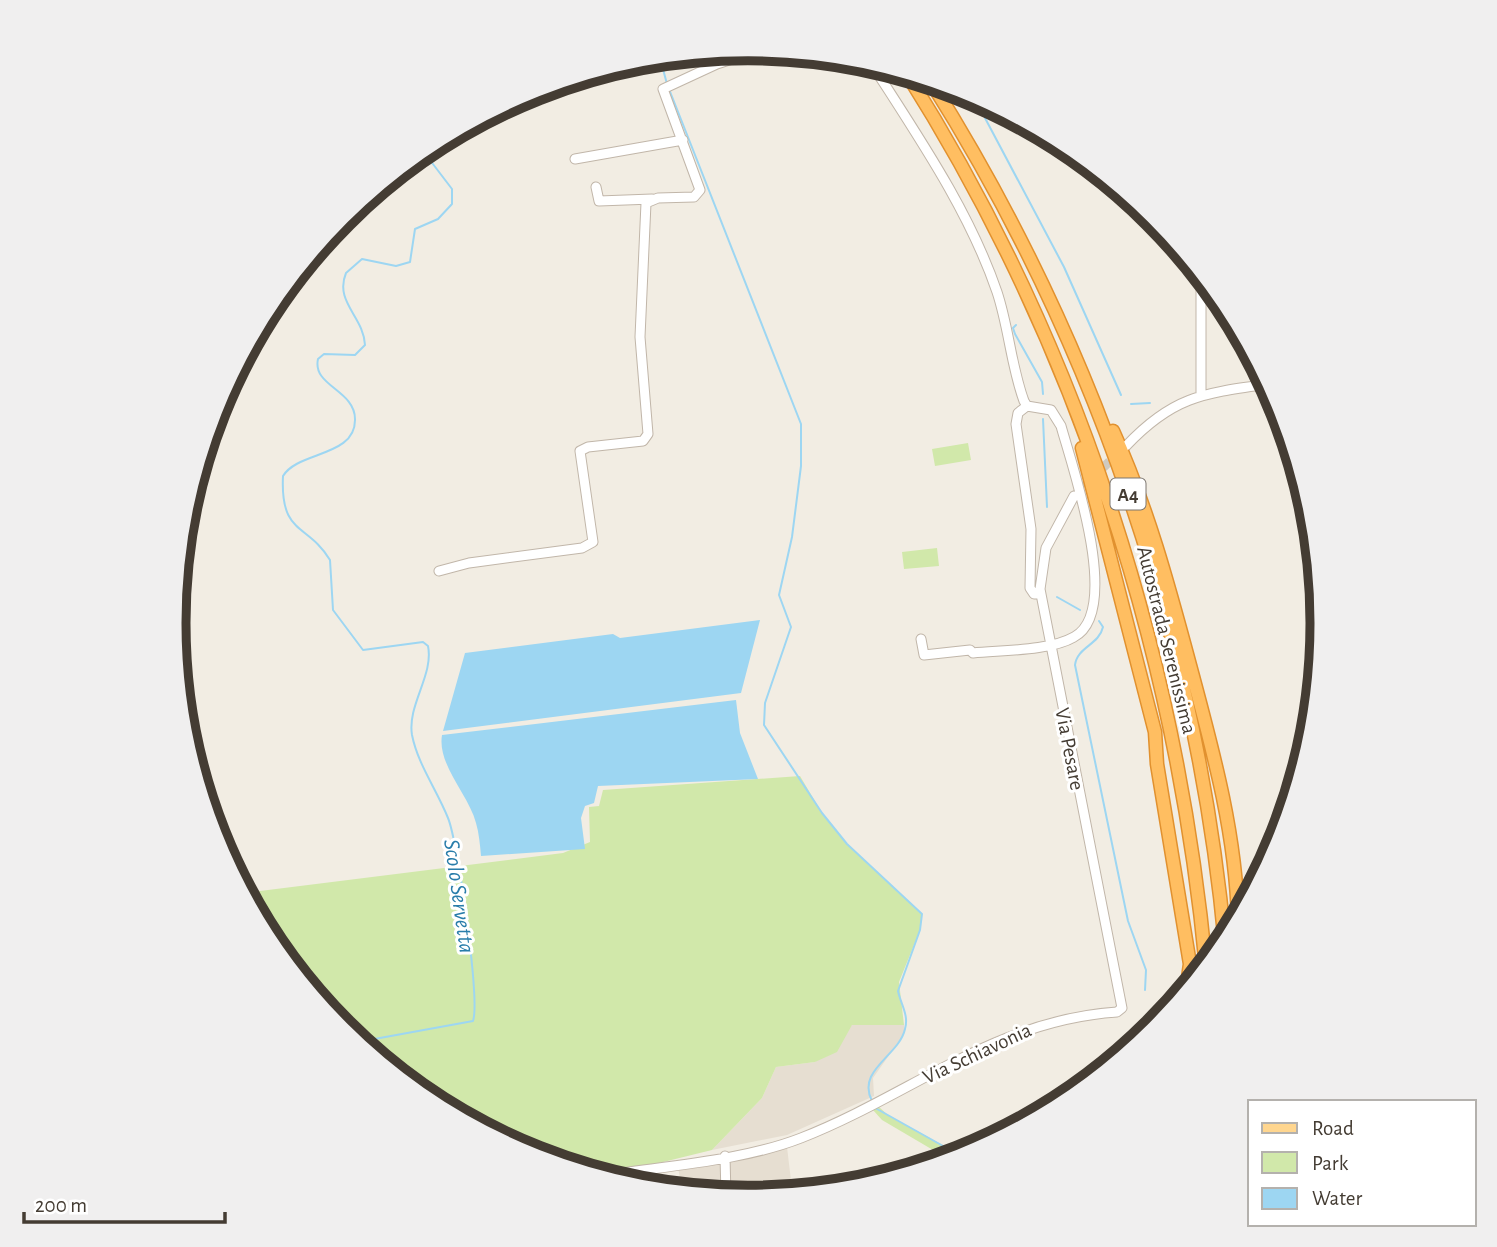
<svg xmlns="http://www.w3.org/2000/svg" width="1497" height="1247" viewBox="0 0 1497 1247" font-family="'Alegreya Sans',sans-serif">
<rect width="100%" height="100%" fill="#f2ede3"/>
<path fill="#e6ded1" d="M852 1025H904V1034L873 1078 874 1096 787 1135 712 1150 762 1098 776 1067 815 1062Z
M787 1147 792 1189 785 1194 748 1198 682 1191 678 1167Z"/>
<path fill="#d1e8aa" d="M968 443 971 460 935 466 932 449Z
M937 548 939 566 904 569 902 552Z
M800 776 822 813 847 844 922 914 920 930 899 982 904 1025H852L837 1052 815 1062 776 1067 762 1098 712 1150 602 1177 528 1154 429 1101 342 1029 271 942 244 893 563 853 590 842 589 807 599 806 603 790Z
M879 1107 889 1116 963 1156 950 1160 882 1120 873 1110Z"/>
<path fill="#9dd6f2" d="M760 620 741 693 443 731 465 653 613 634 620 638Z
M736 700 740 733 758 779 598 786 594 803 585 806 581 818 585 849 481 856C480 845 479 833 476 823 469 795 437 765 442 735Z"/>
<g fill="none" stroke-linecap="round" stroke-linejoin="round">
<path stroke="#9dd6f2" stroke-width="2" d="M660 58 667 84
M669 89 801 424V466L792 537 779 595 791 627 765 703 764 725 822 813 847 844 922 914 920 930 898 991C901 1005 909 1015 905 1029 899 1056 856 1070 872 1101
M965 92 975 107
M985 118 1064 267 1121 395
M1016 325 1013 328 1015 334 1042 382 1043 394
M1131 404 1150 403
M1043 419 1047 507
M1057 597 1080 610
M1099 621 1103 627C1099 645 1077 647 1075 665L1128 921 1146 970 1145 990
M358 1042 473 1021C480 1000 458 842 448 818 437 790 418 765 412 735 407 705 434 675 428 646L423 642 363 650 333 610 330 560C308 523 280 536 283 476 298 451 356 457 355 419 355 390 312 386 318 359L324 354 355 355 365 345C364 317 334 302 346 273L362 259 396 266 410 262 415 229 438 219 452 204V189L423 151
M877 1109 961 1156"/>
<path stroke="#cfcac0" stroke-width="9" stroke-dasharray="9 4.5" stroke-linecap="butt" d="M1074 496 1117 454"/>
<g stroke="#c1b6a9" stroke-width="11">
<path id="minor" d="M871 63C917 135 969 210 997 292 1009 328 1011 366 1024 401L1027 406 1051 410 1061 426C1072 466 1123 611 1074 637 1050 651 1002 650 973 653L970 650 924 655 921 639
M575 159 683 140
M596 187 599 201 652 199
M1201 395V274
M1027 406 1018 413 1016 424 1031 529 1030 588 1034 594H1041
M1126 446C1173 396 1204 393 1269 384
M1305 488 1308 514
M439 571 469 563 582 548 593 542 580 451 588 447 643 441 648 434 640 337 646 203 658 198 694 197 700 190 663 89 717 64 760 50
M725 1156 726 1196
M602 1176C665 1166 742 1161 801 1138 911 1095 995 1020 1117 1012L1122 1008 1040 589 1046 548 1074 496"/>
</g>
<g stroke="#e6b25d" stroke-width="13">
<path id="major" d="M1149 1034 1161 1017 1171 1010"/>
</g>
<g stroke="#e1912f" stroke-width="15">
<path id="highway" d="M907 74C1077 343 1176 651 1206 967
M931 82C1094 341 1197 639 1225 944
M1113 431C1148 508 1169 587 1191 669 1213 751 1236 834 1238 920
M1082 448 1155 732 1157 764 1190 964 1186 992"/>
</g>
<use href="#minor" stroke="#fff" stroke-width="9"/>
<use href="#major" stroke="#ffd68f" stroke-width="10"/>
<use href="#highway" stroke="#ffbe61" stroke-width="12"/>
</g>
<g text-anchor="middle" stroke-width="6" stroke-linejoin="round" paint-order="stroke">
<rect fill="#fff" stroke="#7c7670" stroke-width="2" x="1110.5" y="478.5" width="35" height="31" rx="5"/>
<g font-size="19" font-weight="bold" fill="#443c33">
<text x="1128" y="501">A4</text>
</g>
<g font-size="21" fill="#443c33" stroke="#fff">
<text transform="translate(1167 640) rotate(76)" y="7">Autostrada Serenissima</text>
<text transform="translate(1070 749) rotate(79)" y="7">Via Pesare</text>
<text transform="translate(977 1053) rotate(-25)" y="7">Via Schiavonia</text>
</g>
<g font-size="23" font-style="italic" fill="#297daa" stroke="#fff">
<text transform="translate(460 896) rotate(82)" y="8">Scolo Servetta</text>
</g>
</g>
<path d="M0 0H1497V1247H0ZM186 623a562 562 0 1 1 1124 0a562 562 0 1 1-1124 0Z" fill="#f0efef" fill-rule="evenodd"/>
<path fill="none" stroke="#443c33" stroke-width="9" d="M186 623a562 562 0 1 1 1124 0a562 562 0 1 1-1124 0Z"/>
<rect x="1248" y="1100" width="228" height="126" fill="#ffffff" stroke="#b4b1ad" stroke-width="2"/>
<rect x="1262" y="1123" width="35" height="10" fill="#ffd68f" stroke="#b4b1ad" stroke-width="2"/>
<text x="1312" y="1135" font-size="21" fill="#443c33">Road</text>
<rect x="1262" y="1152" width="35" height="21" fill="#d1e8aa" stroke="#b4b1ad" stroke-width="2"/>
<text x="1312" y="1170" font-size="21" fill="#443c33">Park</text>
<rect x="1262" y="1188" width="35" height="21" fill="#9dd6f2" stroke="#b4b1ad" stroke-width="2"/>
<text x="1312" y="1205" font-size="21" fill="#443c33">Water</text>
<path d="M24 1212v10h201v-10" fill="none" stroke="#443c33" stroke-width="3.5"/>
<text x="35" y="1212" font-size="21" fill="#443c33" stroke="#ffffff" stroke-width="5" paint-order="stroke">200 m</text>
</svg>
